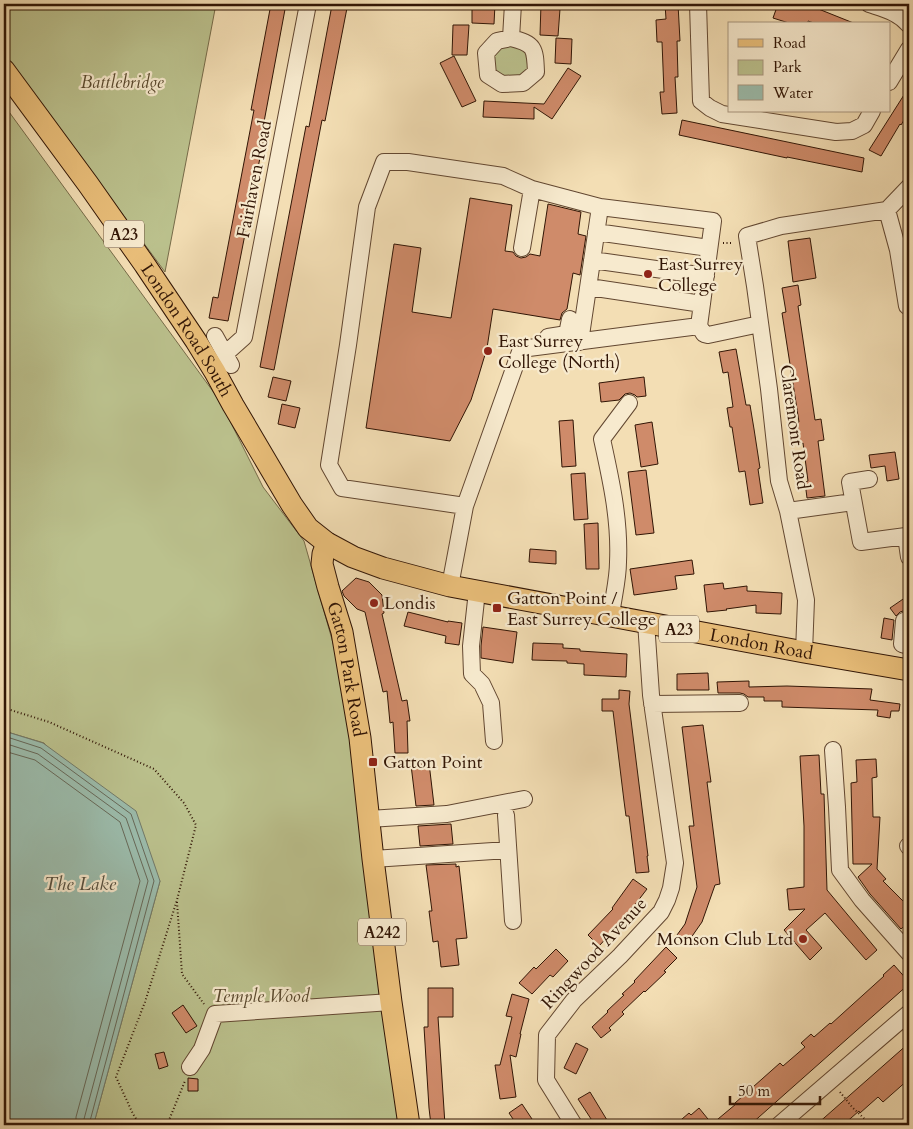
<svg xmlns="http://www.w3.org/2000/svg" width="913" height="1129" viewBox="0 0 913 1129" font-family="Cardo,serif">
<rect width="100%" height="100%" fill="#f3deb4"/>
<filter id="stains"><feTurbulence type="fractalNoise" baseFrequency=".004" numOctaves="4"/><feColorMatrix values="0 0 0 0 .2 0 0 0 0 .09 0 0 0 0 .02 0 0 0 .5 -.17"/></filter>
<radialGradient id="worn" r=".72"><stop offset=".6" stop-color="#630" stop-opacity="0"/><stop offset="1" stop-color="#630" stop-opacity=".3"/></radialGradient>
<path fill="#bbc18d" stroke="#766b49" d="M4 4H216L165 272 4 53Z
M513 45 527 53C531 66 530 70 519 79L498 77 492 58 497 49Z
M4 105 220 401 263 487 304 541 360 738 409 1125H98L94 1123 160 881 44 743 4 731Z"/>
<path fill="#9bbcac" stroke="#717969" d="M4 731 43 743 136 811 160 881 94 1123 98 1125H4Z"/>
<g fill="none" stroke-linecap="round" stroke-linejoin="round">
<path stroke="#666858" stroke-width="1" d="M4 736 41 748 131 814 154 881 90 1121V1125
M4 743 38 754 126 818 148 881 84 1119V1125
M4 751 35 760 120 822 140 881 76 1117V1125"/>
</g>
<path fill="#cf8b6a" stroke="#311505" d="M271 4H286L264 122H267L228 321 209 318 213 297 218 298 254 110H251Z
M472 4H495L494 24 472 23Z
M541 4H553V8L560 9 558 36 540 35Z
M665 4H678L680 41H677L678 77H675L677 113 662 114 660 92H664L662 42H657L656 20 666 19Z
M778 4H806L856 24H817L808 21V24H792L773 18Z
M332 5 347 8 325 121 322 120 274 370 260 367 306 126 309 127Z
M453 25H469L467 55H452Z
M556 38 572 39 571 64 555 63Z
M454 56 476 101 462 107 440 63Z
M568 68 581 76 552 119 534 107V119L483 117 484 101 544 104Z
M909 87V112L901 125 900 124 881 156 869 150Z
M682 120 864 158 862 172 787 157V158L679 135Z
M470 198 512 205 505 251 513 252 516 256 521 258 526 257 530 254 540 256 548 204 581 212 578 234 586 236 580 275 573 273 567 309 562 313 560 320 493 309 487 348 478 378 471 400 450 441 366 428 394 244 421 248 412 312 451 318Z
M810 238 816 278 793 282 788 241Z
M798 285 801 305 798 306 815 420 821 419 824 440 818 441 825 496 807 498 805 482 808 481 803 443 800 444 797 423 799 422 782 313 786 312 782 288Z
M736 349 746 405H750L754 429 760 468 758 469 763 503 750 505 745 471 739 472 732 427H730L727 408 733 407 728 372 723 373 719 352Z
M273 377 291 381 286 401 268 397Z
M644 377 646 396 637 397 635 395 630 393 625 394 619 400 601 402 599 383Z
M282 404 300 408 295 428 278 424Z
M573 420 576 466 562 467 559 421Z
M652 422 658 464 641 467 635 425Z
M895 452 899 479 887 481 885 466 871 468 869 455Z
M646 470 654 533 636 535 628 472Z
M585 473 588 519 574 520 571 474Z
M598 523 599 569H586L584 524Z
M530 549 556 551V564L529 562Z
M692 560 694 574 675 576 677 589 634 595 630 569Z
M356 578 369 582 382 595 384 613 382 614 402 701 407 700 410 721H407L408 753H395L393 722 390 723 387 691 383 692 365 612 357 609 344 596 342 591Z
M723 583 724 589 747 586V591L782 593 781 614 756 613V605L726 609 727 610 707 612 704 585Z
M909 595V609L900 612 896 616 890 608Z
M408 612 448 622V621L462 623 459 645 445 643 446 636 404 626Z
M884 618 894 620 892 640 881 638Z
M483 627 517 632 513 663 481 658V646Z
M533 643 563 644V648L580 649V651L627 654 626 677 584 675V664L567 663V661L532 660Z
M708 673 709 690H677V674Z
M749 681V687L787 686 872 689 870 700 900 704 899 711H891L890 718 877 716 878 710 782 707V701H764V697H748L744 694 740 693H718L717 682Z
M619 690 630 691 629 704 648 856H647L649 872 636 873 629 816H626L624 801 613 711H602V699H619Z
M703 725 711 782H707L720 884 715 885 702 922 688 942 677 935 685 924 697 887 689 826H694L682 727Z
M819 755 821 794H824L827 890 877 950 866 960 825 913 806 930 822 948 810 960 784 930 805 909 789 910 787 889 804 887V826L800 756Z
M876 759 877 777 872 778 873 817H880L877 869 886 879 883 881 909 907V922L901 929 870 894 858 877 872 864H853L851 783 857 782 856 760Z
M429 763 434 805 416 806 411 765Z
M451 824 453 844 420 846 418 826Z
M456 864V867L459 866 467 938 456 939 459 965 441 967 438 941 433 942 429 911H432L426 865Z
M633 879 647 889 634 906V905L629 910 630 911 626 917 599 946 588 935 613 909 612 908Z
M666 947 677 958 664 971 666 972 645 992 644 991 622 1012 624 1014 609 1028 611 1030 601 1038 592 1027 608 1012 607 1011 624 995 622 994 635 982 634 981Z
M556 949 568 961 553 977 550 975 532 994 519 983 534 967 536 969Z
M894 965 909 982V984L750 1125H675L689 1113 691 1115 699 1108 712 1124 736 1104 735 1103 780 1063 783 1066 805 1047 801 1043 811 1034 814 1037 830 1023 831 1024 884 976 883 975Z
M428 988H453V1017H438L445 1125H431L429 1108 424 1027H428Z
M512 994 529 999 520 1034H521L516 1057 510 1055 516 1097 500 1099 495 1065H500L512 1017 506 1016Z
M183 1005 197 1026 186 1033 172 1013Z
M576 1043 588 1049 576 1074 564 1068Z
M909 1043V1079L883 1102 878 1097 860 1113 859 1111 843 1125H816Z
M164 1052 168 1066 159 1069 155 1054Z
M188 1078 198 1079V1091H188Z
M590 1092 610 1125H595L578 1099Z
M522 1104 536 1125H517L509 1113Z"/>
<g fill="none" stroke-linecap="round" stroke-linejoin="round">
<g stroke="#624731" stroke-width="18">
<path id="minor" d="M698 4 701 101 710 108 722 114 836 132 852 131 864 125 872 111
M869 4C884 9 898 12 909 25
M511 38C535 44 535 48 536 72L523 83 502 84 488 75 486 53 497 41Z
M511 38 513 4
M889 82 909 49
M887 210 898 250 907 306
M596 232 709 248
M522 248 532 189 600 207
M592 260 706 276
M589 287 702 304
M699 326 704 334 708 335 760 324
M215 336 231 365
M548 337 567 334 570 319
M225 354 244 337 308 4
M869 479 850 482 861 542 906 536 909 557
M465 506 342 488 329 465 348 345 367 207 384 162H408L503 176 532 189
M788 511 853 502
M450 586 465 506 521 349 699 326 713 221 600 207 580 342
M477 591 471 646 472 674 482 684 491 703 494 741
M611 616C613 598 618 580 618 562 620 520 611 480 602 439L629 403
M909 619 904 621 902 644 909 646
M804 652 806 600 788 511 779 481 769 389 755 286 747 236 781 226 887 210 909 187
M652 704 740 703
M833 750 837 807 840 870 862 900 909 953
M506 815 513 921
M369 819 447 814 524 799
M908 846 909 847
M373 859 508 850
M190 1067 202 1049 215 1014 391 1002
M574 1125 546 1080 547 1035 574 1000 620 956 661 912 667 900 671 888 675 863 651 695 646 622
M779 1125 909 1013"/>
</g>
<g stroke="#311505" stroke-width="23">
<g id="major">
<path id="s1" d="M4 70 88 184 145 265 196 341 215 372 233 405 292 505 308 528 327 543 353 557 383 568 450 586 804 652 909 670"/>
<path id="s2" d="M327 543 323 554 322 564 328 587 342 632 360 738 373 859 391 1002 409 1125"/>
</g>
</g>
<path stroke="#311505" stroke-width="2" stroke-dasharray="1 2.5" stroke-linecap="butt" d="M712 8 723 4
M4 46 10 54
M723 243H733
M4 708 49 722 154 769 184 803 196 825 177 900 145 1002 116 1077 133 1114 140 1125
M177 902 182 974 204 1004
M840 1092 852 1107 871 1125
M167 1125 185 1081"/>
<use href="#minor" stroke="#f7eace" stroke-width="16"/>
<use href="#major" stroke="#eabf7a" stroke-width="21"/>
</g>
<g fill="#8f2418" stroke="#f7eace" stroke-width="2">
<circle cx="648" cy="274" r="5"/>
<circle cx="488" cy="351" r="5"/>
<circle cx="374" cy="603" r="5"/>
<rect x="492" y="603" width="10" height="10" rx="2.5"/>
<rect x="368" y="757" width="10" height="10" rx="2.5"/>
<circle cx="803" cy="939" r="5"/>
</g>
<g text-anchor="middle" stroke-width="4.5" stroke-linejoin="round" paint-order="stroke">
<g fill="#f7eace" stroke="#6c5541" stroke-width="1">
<rect x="104" y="220.5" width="40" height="27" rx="4"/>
<rect x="659" y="615.5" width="40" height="27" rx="4"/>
<rect x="358" y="918.5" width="48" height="27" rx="4"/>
</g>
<g font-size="16" font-weight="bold" fill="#311505">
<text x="124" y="240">A23</text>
<text x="679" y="635">A23</text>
<text x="382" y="938">A242</text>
</g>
<g font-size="18" font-style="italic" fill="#5a492e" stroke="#f7eace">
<text x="122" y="88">Battlebridge</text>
<text x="261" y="1002">Temple Wood</text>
</g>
<g font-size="18" fill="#311505" stroke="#f7eace">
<text transform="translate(254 179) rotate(-79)" y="6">Fairhaven Road</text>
<text dy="6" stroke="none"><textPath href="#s1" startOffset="318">London Road South</textPath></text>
<text transform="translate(795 427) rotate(82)" y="6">Claremont Road</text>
<text dy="6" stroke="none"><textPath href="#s1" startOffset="1022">London Road</textPath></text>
<text dy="6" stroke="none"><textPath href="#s2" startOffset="130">Gatton Park Road</textPath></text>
<text transform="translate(594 953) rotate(-47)" y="6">Ringwood Avenue</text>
</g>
<g font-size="18" fill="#311505" stroke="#f7eace" text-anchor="start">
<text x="658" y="270">East Surrey<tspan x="658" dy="21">College</tspan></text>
<text x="498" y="347">East Surrey<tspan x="498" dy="21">College (North)</tspan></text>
<text x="507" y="604">Gatton Point /<tspan x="507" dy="21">East Surrey College</tspan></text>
<text x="384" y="609">Londis</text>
<text x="383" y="768">Gatton Point</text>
<text x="793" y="945" text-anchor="end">Monson Club Ltd</text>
</g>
<g font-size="19" font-style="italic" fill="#564f3f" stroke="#f7eace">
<text x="80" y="890">The Lake</text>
</g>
</g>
<rect width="913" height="1129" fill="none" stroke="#f3deb4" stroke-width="20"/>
<rect x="5" y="5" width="903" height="1119" fill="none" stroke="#311505" stroke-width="2.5"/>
<rect x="10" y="10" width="893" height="1109" fill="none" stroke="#311505"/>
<rect x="728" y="22" width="162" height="90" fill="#f7eace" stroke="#a8957e"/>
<rect x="738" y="39" width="25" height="8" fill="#eabf7a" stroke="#a8957e"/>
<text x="773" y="48" font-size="15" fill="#311505">Road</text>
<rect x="738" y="60" width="25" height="15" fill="#bbc18d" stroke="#a8957e"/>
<text x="773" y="72" font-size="15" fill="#311505">Park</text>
<rect x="738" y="85" width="25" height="15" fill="#9bbcac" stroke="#a8957e"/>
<text x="773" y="98" font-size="15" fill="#311505">Water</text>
<path d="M730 1096v8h90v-8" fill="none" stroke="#311505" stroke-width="2.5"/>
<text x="738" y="1096" font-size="15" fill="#311505" stroke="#f7eace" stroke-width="4" paint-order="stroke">50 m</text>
<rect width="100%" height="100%" filter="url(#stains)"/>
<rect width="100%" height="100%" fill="url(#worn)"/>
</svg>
